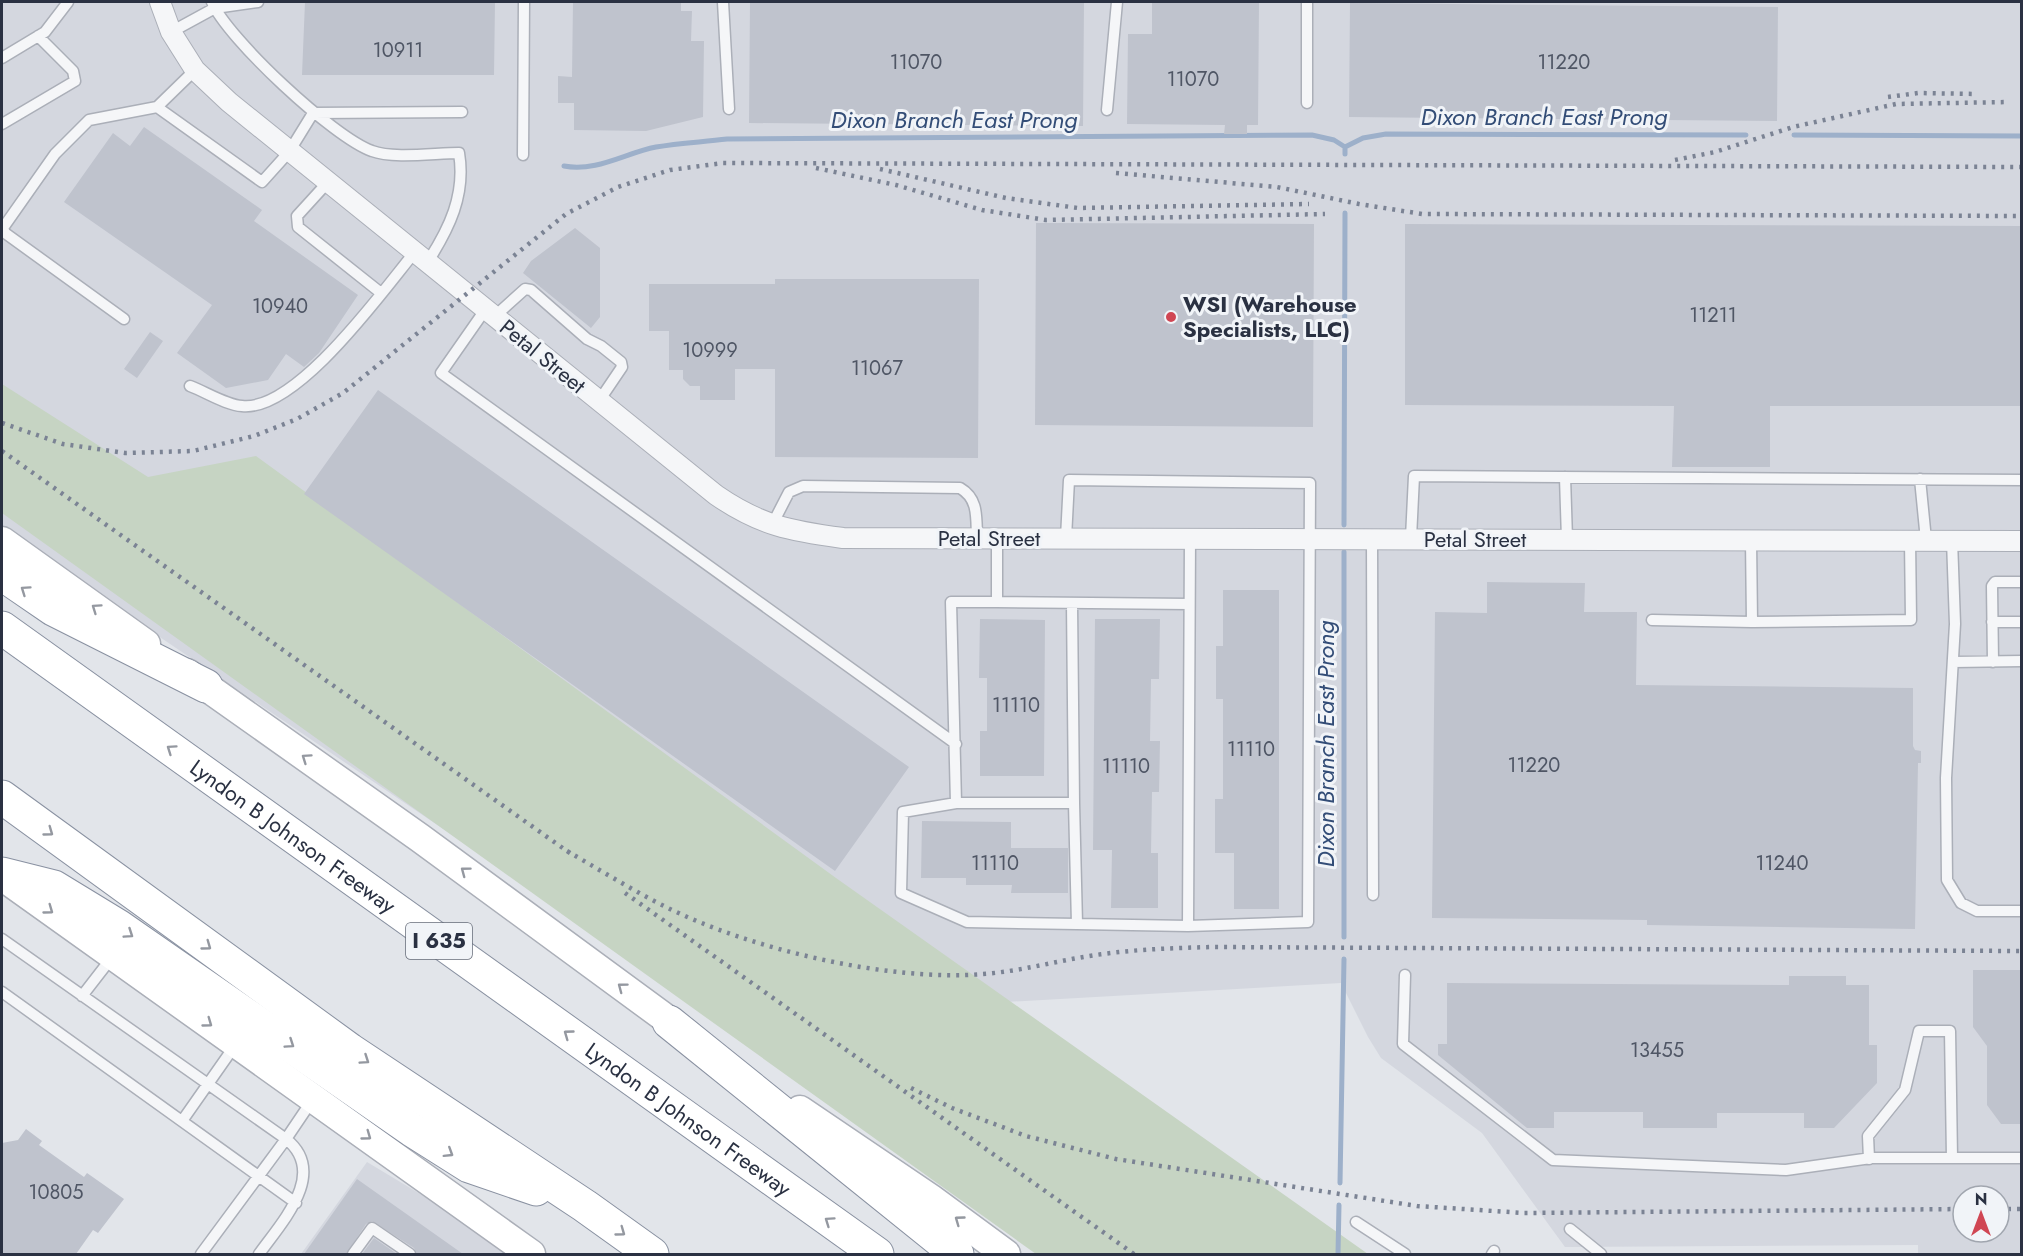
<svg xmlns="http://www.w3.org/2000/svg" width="2023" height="1256" viewBox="0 0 2023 1256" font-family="Jost,sans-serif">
<rect width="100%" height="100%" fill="#e2e5ea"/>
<path fill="#d4d7df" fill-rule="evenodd" d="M2 2H2021V1254H1918V1245L1565 1247 1482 1133 1381 1058 1368 1037 1341 983 722 1018 2 530ZM1963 1196H1999V1232H1963Z
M367 1162 520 1254H301Z"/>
<path fill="#c6d4c3" d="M2 384 148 477 256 456 836 878 1368 1254H1036L2 513Z"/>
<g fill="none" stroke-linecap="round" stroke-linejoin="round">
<path stroke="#9db0ca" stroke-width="5" d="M1794 135 2022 136
M1345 147 1363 138 1386 134 1746 135
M564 166C597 172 625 153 656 147 679 143 703 142 727 139L1312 135 1334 140 1345 147V154
M1344 525 1345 213
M1344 937V552
M1340 1183 1344 959
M1338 1254 1339 1205"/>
</g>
<path fill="#bfc3cd" d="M305 2H495L494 75H302Z
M573 2H681V11H692L691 41H704L703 117 646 131 574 130V103H558V76L572 77Z
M750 2H1084L1083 126 749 123Z
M1152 2H1259L1258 125H1247V134H1224L1225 125 1127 124 1128 34H1152Z
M1350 3 1778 7 1777 121 1349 117Z
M144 127 262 210 254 221 358 295 319 353 304 367 286 354 268 380 226 388 177 353 212 305 64 202 113 133 130 146Z
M1036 223 1314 224 1313 427 1035 425Z
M1405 224 2022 226V406H1770V467H1672L1674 406 1405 405Z
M575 228 600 248V317L591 328 523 273 531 261Z
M775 279H979L978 458 775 457V369H735V400H700V386H690L683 379V370H669V331H649V284H775Z
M150 332 163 341 137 378 124 369Z
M378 390 909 767 835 871 304 494Z
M1487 582 1585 583 1584 612H1637L1636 685 1913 688V746L1915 750 1921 751V763H1918L1915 929 1647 925V920L1432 918 1435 612 1487 613Z
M1223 590H1279V909H1234V853H1215V799H1223V699H1216V646H1223Z
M980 619 1045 620 1044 776H980V731H987V678H979Z
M1095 619H1160L1159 679H1151L1150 741H1160L1159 792H1152L1151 853H1158V908H1111L1112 850H1093Z
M922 821 1011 822V848H1068V893H1011L1012 885H966V878H921Z
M1973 970H2022V1124H2001L1987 1105V1046L1973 1027Z
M1789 976H1846V985H1869V1045H1877V1083L1834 1128H1804V1113H1717V1128H1643V1112H1554V1128H1527L1438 1055V1044H1447V983L1789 985Z
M26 1129 42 1141 39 1145 84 1177 87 1173 124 1199 98 1233 93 1230 76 1254H2V1143L18 1140Z
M357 1179 463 1254H417L414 1248 372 1221 366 1224 346 1254H304Z
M374 1238 397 1254H362Z"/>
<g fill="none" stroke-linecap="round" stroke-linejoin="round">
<g stroke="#abafb8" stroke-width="13">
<path id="lane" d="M212 2C227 38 334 138 372 151 393 159 435 153 459 153 466 195 449 229 427 263
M723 2 729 109
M171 32 215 8 258 2
M2 58 45 32 68 2
M195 70 157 107 262 182 289 152 313 113 462 112
M1307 103V2
M1107 110 1117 2
M2 124 75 81 73 71 38 36
M523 155 524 2
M328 182 297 216 298 227 381 293
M485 310 441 373 956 744
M494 317 525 289 531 290 587 339 601 346 621 362 622 367 599 401
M124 319 5 233 3 228 55 154 89 120 157 107
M190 386C206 392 226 405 242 406 296 412 382 292 414 253
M1565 477 1567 539
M1920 479 1926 540
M772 525 789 492 803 486 960 488C979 499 976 518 977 538
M997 538V602L1189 604
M1066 538 1069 480 1310 483 1308 922 1188 926 1190 538
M1372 538 1373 895
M1411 538 1414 476 2022 480
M1751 540 1752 622 1911 620 1910 540
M1952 540 1955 624 1946 778 1947 880 1961 903 1977 911H2022
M997 602H951L956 803H1074L1077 924 1188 926
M1072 603 1074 803
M1652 620 1752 622
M1992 622H2022
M1953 662 2022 661
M1993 662 1992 586 1995 582H2022
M956 803 903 812 901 893 967 922 1077 924
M2 939 286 1139 201 1254
M1405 975 1403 1044 1553 1160 1786 1170 1871 1158H2022
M2 992 296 1203
M82 996 113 956
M182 1121 236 1044
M1869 1159 1868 1136 1905 1090 1919 1031H1950L1952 1158
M1356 1222 1405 1254
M1570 1229 1601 1254
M259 1254C281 1223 329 1173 286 1139L313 1099
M353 1254 372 1228 410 1254
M1492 1254 1494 1251"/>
</g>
<g stroke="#abafb8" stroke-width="22">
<path id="street" d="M160 2 171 32 195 70 229 102 716 495C761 526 791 531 843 538L2022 541"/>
</g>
<g stroke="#abafb8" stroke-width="31">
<path id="secondary" d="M2 541 146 644
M187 673 420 838 687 1034
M3 877 531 1254
M800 1110 930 1198 1006 1254"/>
</g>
<g stroke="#8991a1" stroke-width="35">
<g id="highway">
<path d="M2 574 53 609 206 686"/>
<path id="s1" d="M2 628 877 1254"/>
<path d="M2 797 350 1050 585 1206 652 1254"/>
<path d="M2 874 54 887 118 926 412 1130 469 1166 536 1189"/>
<path d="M669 1022 957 1254"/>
</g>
</g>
<use href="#lane" stroke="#f5f6f8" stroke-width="10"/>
<use href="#street" stroke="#f5f6f8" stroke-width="20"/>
<use href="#secondary" stroke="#fff" stroke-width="28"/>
<use href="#highway" stroke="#fff" stroke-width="33"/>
<path stroke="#7b8394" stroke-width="4.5" stroke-dasharray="3 6" stroke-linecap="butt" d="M1888 97 1918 93 1977 94
M1675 160 1715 152 1793 127 1896 104 2008 102
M816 168 896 185 982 210 1046 220 1325 214
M880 169 1006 198 1078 208 1309 204
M1116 173 1277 187 1359 204 1422 214 2022 216
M2 423 63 444 125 453 193 451 254 436 297 419 343 393 566 214 618 187 670 170 723 163 2022 167
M2 451 574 856
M567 851C600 870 632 890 666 907 750 949 889 982 983 974 1024 971 1063 959 1103 954 1140 949 1176 948 1212 947L2022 951
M625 893 1134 1254
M911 1088 952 1108 1026 1136 1116 1159 1417 1206 1524 1213 1963 1209
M1999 1209H2022"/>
</g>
<defs><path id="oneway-chevron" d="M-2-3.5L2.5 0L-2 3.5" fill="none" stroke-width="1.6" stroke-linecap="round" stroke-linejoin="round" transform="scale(1.5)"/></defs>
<g stroke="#9498a0">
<use href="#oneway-chevron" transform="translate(25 590) rotate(-145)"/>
<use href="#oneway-chevron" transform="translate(96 608) rotate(-145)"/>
<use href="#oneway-chevron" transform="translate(171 749) rotate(-145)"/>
<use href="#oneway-chevron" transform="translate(306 758) rotate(-145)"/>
<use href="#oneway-chevron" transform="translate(49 832) rotate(36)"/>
<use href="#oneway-chevron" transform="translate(465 871) rotate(-143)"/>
<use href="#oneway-chevron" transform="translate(49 910) rotate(36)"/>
<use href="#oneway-chevron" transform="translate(129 934) rotate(34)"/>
<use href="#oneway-chevron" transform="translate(207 946) rotate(36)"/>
<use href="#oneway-chevron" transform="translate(622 987) rotate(-143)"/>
<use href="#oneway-chevron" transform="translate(208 1023) rotate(36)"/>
<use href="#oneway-chevron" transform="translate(568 1034) rotate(-144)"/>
<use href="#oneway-chevron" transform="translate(290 1044) rotate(34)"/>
<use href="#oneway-chevron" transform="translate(365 1060) rotate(34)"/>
<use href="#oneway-chevron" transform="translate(367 1136) rotate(36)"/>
<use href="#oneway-chevron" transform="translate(449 1153) rotate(32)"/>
<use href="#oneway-chevron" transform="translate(959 1220) rotate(-144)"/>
<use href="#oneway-chevron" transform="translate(829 1221) rotate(-145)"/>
<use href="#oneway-chevron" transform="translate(621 1232) rotate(36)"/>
</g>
<circle fill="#d04653" stroke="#f1f4f8" stroke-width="2" cx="1171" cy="317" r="6"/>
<g text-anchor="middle" stroke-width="6" stroke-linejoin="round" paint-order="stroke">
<g font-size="20" fill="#4f5665">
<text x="398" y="57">10911</text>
<text x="916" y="69">11070</text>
<text x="1564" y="69">11220</text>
<text x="1193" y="86">11070</text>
<text x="280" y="313">10940</text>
<text x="1713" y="322">11211</text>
<text x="710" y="357">10999</text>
<text x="877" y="375">11067</text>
<text x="1016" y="712">11110</text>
<text x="1251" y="756">11110</text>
<text x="1534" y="772">11220</text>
<text x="1126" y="773">11110</text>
<text x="995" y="870">11110</text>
<text x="1782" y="870">11240</text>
<text x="1657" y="1057">13455</text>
<text x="56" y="1199">10805</text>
</g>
<rect fill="#f1f4f8" stroke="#666c79" stroke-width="1.5" x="406" y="923" width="66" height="36" rx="4.5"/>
<g font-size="21" font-weight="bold" fill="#2a3142">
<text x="439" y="948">I 635</text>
</g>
<g font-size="22" font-weight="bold" fill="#2a3142" stroke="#f1f4f8" text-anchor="start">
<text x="1183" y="312">WSI (Warehouse<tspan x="1183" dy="25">Specialists, LLC)</tspan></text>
</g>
<g font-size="22" fill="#2a3142" stroke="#f1f4f8">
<text transform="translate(543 356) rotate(39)" y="8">Petal Street</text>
<text x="989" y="546">Petal Street</text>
<text x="1475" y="547">Petal Street</text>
<text dy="8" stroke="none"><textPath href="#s1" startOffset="358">Lyndon B Johnson Freeway</textPath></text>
<text dy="8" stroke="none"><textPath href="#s1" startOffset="844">Lyndon B Johnson Freeway</textPath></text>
</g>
<g font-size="24" font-style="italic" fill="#334d77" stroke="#f1f4f8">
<text x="1544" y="125">Dixon Branch East Prong</text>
<text x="954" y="128">Dixon Branch East Prong</text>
<text transform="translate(1326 744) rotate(-90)" y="8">Dixon Branch East Prong</text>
</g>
</g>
<rect width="2023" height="1256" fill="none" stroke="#2a3142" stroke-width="6"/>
<g transform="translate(1981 1214)"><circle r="28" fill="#f1f4f8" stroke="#a1a6af" stroke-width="1.5"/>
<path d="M0-4.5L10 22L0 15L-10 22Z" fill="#d04653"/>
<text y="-9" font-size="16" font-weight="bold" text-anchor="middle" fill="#2a3142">N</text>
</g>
</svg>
